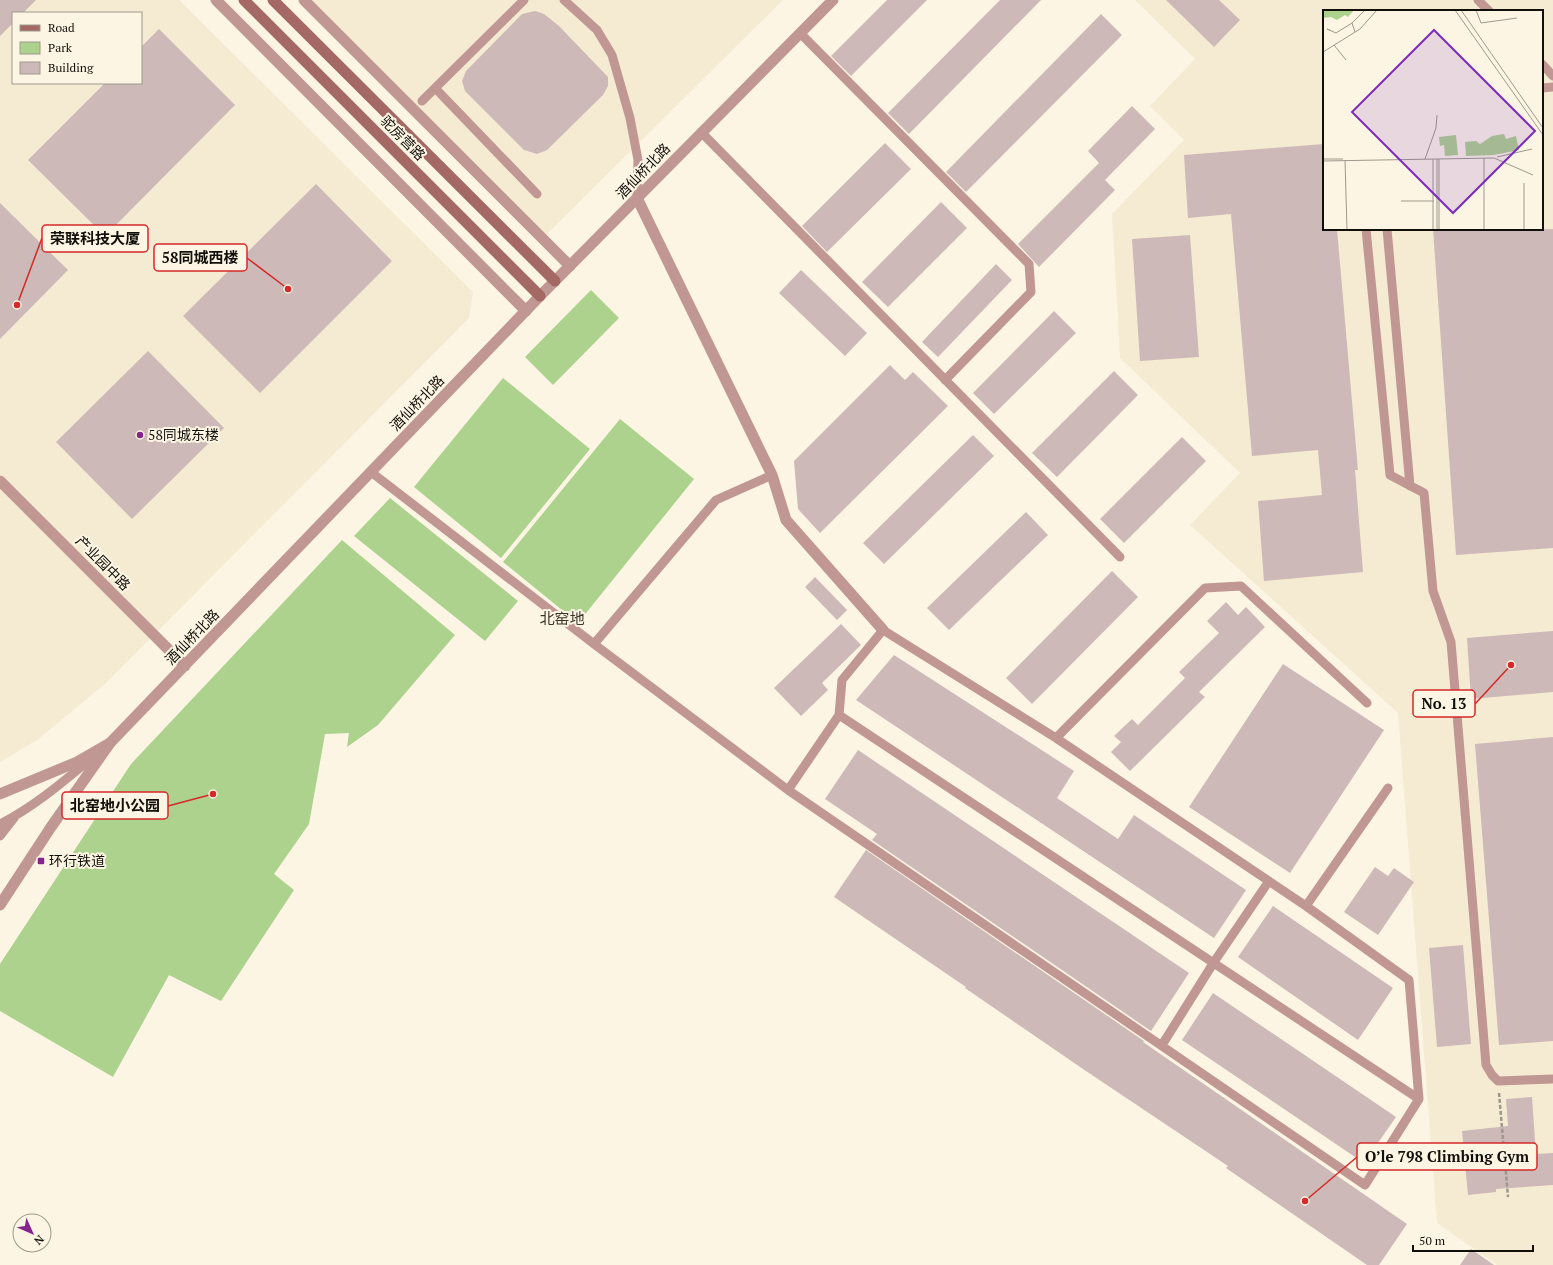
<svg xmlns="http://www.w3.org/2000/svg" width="1553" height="1265" viewBox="0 0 1553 1265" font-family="'PT Serif','Noto Sans SC',serif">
<rect width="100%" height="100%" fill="#fcf5e4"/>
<path fill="#f5ebd3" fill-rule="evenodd" d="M0 0H179L473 292 469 318 106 683 37 740 0 762ZM13 13H141V83H13Z
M310 0H783L546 235Z
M1135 0H1553V1265H1497L1437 1223 1398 713 1190 525 1240 473 1120 358 1112 214 1184 140 1150 106 1195 59ZM1324 11H1542V229H1324Z"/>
<path fill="#acd28d" d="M591 290 619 318 553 385 525 357Z
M503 378 590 449 501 558 414 487Z
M620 419 694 479 578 623 503 562Z
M390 498 518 601 485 641 354 536Z
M342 540 455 635 378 725 347 747 349 733 325 734 309 824 274 874 294 890 221 1001 169 975 113 1077 0 1011V964L131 764Z"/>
<path fill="#cdb9b7" d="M0 0H36L23 13H13V23L0 36Z
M887 0H927L851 76 831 56Z
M1000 0H1041L909 134 888 113Z
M1166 0H1219L1240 20 1214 47Z
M535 11 544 14 559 26 608 77V86L603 95 547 150 537 154 524 150 465 91 462 81 466 71 522 14Z
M1101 14 1122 35 966 192 946 172Z
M159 29 235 105 105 236 28 160 105 83H141V47Z
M1132 106 1155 129 1105 180 1115 190 1039 267 1018 244 1099 163 1088 151Z
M885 143 911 169 827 252 802 226Z
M1324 144V229H1337L1358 470H1355L1363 572 1264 581 1258 501 1322 495 1318 450 1252 456 1231 214 1188 218 1184 155Z
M316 184 392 261 260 393 183 316Z
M941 202 967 228 888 307 862 282Z
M0 203 68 270 0 339Z
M1433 229H1553V548L1456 555Z
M1190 235 1199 357 1140 361 1132 239Z
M996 264 1012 280 938 357 922 342Z
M801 270 867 333 845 356 779 293Z
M1054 311 1076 333 994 414 973 393Z
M148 351 224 428 132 519 56 442Z
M890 365 905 380 913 372 948 406 820 533 798 509 794 461Z
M1114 371 1138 395 1057 477 1032 453Z
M973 435 994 456 884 564 863 543Z
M1182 437 1206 461 1124 543 1100 519Z
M1026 512 1048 535 949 630 927 608Z
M1112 571 1138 597 1032 704 1006 678Z
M815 577 847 610 837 620 805 587Z
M1226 602 1238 615 1246 607 1265 627 1199 692 1205 697 1130 771 1111 752 1121 742 1114 736 1132 719 1138 725 1185 678 1179 672 1219 633 1207 621Z
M841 624 861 645 822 683 828 690 801 716 774 688Z
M1553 631V692L1471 699 1467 638Z
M894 655 1074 771 1057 798 1118 839 1134 815 1246 890 1214 938 856 700Z
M1283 664 1384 730 1290 873 1189 807Z
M1553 737V1041L1499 1045 1475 744Z
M858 750 1189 973 1151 1031 872 840 877 834 825 799Z
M866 850 1144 1041 1143 1042 1407 1224 1379 1265H1367L1226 1168 1228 1166 1083 1069 965 988 966 987 834 897Z
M1375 867 1388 876 1394 868 1414 882 1378 935 1344 912Z
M1273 906 1393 988 1358 1040 1238 957Z
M1463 945 1471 1044 1437 1047 1429 948Z
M1213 993 1396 1117 1364 1163 1182 1040Z
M1532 1097 1536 1154 1553 1153V1185L1496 1189V1192L1468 1195 1462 1131 1508 1126 1506 1099Z
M1471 1249 1494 1265H1460Z"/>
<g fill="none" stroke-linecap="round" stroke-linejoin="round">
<path stroke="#9c978b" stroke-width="2.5" stroke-dasharray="4 2" stroke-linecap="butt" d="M1499 1093 1508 1197"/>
<path stroke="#c19793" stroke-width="9" d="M564 0 597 30 612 55 630 118 638 160 637 198
M1478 0 1489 11
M800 33 1029 264 1031 292 945 380
M1542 64 1553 76
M435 88 537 194
M1542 88 1553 87
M422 101 524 0
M701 132 1120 557
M1366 229 1390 475 1424 493 1433 591 1451 642 1486 1065 1492 1075 1498 1081 1553 1079
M1387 229 1410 486
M371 472 594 644 788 790 1365 1185 1419 1099 1409 980 1306 906 1056 738 883 630 842 680 839 715 788 790
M594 644 716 500 772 475
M839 715 1419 1099
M1056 738 1205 588 1241 586 1367 703
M0 824C34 807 64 781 93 757
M0 836 14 818
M1306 906 1388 788
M1162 1045 1214 962 1269 881"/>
<path stroke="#c19793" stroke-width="11" d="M216 0 526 311
M304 0 570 266
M637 198 772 475 786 520 883 630
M0 905 51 827 110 743"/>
<path stroke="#c19793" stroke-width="11" d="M0 481 185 666
M0 794 77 762 110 743 540 296 833 0"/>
<path stroke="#a46964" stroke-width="11" d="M244 0 540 296
M273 0 555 281"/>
</g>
<g fill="#86238d" stroke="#fcf5e4" stroke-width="1.5">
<circle cx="140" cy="435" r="4"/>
<rect x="37" y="857" width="8" height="8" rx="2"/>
</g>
<g text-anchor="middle" stroke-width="4" stroke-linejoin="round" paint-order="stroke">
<g font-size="14" fill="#110f09" stroke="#fcf5e4">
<text transform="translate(403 138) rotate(45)" y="5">驼房营路</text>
<text transform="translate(643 171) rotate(-46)" y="5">酒仙桥北路</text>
<text transform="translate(417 403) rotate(-46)" y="5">酒仙桥北路</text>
<text transform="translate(103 563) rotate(45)" y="5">产业园中路</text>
<text transform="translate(192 637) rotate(-46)" y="5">酒仙桥北路</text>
</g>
<g font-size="14" fill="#110f09" stroke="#fcf5e4" text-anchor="start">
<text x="148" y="440">58同城东楼</text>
<text x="49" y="866">环行铁道</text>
</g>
<g font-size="15" fill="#3b3628" stroke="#fcf5e4">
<text x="562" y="624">北窑地</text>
</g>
</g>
<g transform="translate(1323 10)">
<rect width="220" height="220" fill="#fcf5e4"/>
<path d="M0 0H31L25 7 22 5 14 10 8 7 0 8ZM181 124 183 129 193 126 196 140 171 145 143 146 142 132 153 131 157 134 169 126ZM133 125 135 145 122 146 121 135 117 136 116 127Z" fill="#acd28d"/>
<path fill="none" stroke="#9e998c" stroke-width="1" d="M132 0 220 125M138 0 220 118M153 0 158 13 194 8M7 20 4 19 13 23 29 13M32 22 29 13 42 0M11 35 23 50M0 42 37 19 54 0M174 147 209 139M161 148V220M0 149H20M102 149 113 118 114 105M22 150 24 220M0 151 171 148 210 165M78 191H111M110 220V149M114 220V149M116 220V149M201 220V173"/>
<path fill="#7b2cbf" fill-opacity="0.15" stroke="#7b2cbf" stroke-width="2" d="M111 20 212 121 130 203 29 102Z"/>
<rect width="220" height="220" fill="none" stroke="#110f09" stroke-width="2"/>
</g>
<path fill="none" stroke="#d62828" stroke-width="1.5" d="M17 305L42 238M288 289L247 258M1511 665L1475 704M213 794L168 806M1305 1201L1357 1157"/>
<g fill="#d62828" stroke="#fcf5e4" stroke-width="1.5">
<circle cx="17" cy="305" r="4"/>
<circle cx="288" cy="289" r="4"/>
<circle cx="1511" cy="665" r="4"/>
<circle cx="213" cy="794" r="4"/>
<circle cx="1305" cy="1201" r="4"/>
</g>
<g fill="#fcf5e4" stroke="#d62828" stroke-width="1.5">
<rect x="42" y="225" width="106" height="27" rx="4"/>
<rect x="154" y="244" width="93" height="27" rx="4"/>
<rect x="1413" y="690" width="62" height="27" rx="4"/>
<rect x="62" y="792" width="106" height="27" rx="4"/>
<rect x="1357" y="1143" width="180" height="27" rx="4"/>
</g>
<g font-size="15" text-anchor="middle" font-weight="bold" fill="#110f09">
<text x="95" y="244">荣联科技大厦</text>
<text x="200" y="263">58同城西楼</text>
<text x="1444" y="709">No. 13</text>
<text x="115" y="811">北窑地小公园</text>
<text x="1447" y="1162">O’le 798 Climbing Gym</text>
</g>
<rect x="12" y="12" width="130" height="72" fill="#fcf5e4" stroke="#9e998c"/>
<rect x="20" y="25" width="20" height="6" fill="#a46964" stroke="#9e998c"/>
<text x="48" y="32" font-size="12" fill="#110f09">Road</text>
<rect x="20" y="42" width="20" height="12" fill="#acd28d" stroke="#9e998c"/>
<text x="48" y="52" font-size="12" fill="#110f09">Park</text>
<rect x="20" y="62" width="20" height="12" fill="#cdb9b7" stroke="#9e998c"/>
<text x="48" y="72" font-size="12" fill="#110f09">Building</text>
<g transform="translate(32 1233) rotate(135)"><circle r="19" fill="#fcf5e4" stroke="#9e998c"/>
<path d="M0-3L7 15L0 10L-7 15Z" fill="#86238d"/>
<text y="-6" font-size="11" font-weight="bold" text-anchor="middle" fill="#110f09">N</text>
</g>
<path d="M1413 1245v6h120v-6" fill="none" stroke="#110f09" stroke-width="2"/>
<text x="1419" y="1245" font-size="12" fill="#110f09" stroke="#fcf5e4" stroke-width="3" paint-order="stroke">50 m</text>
</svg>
